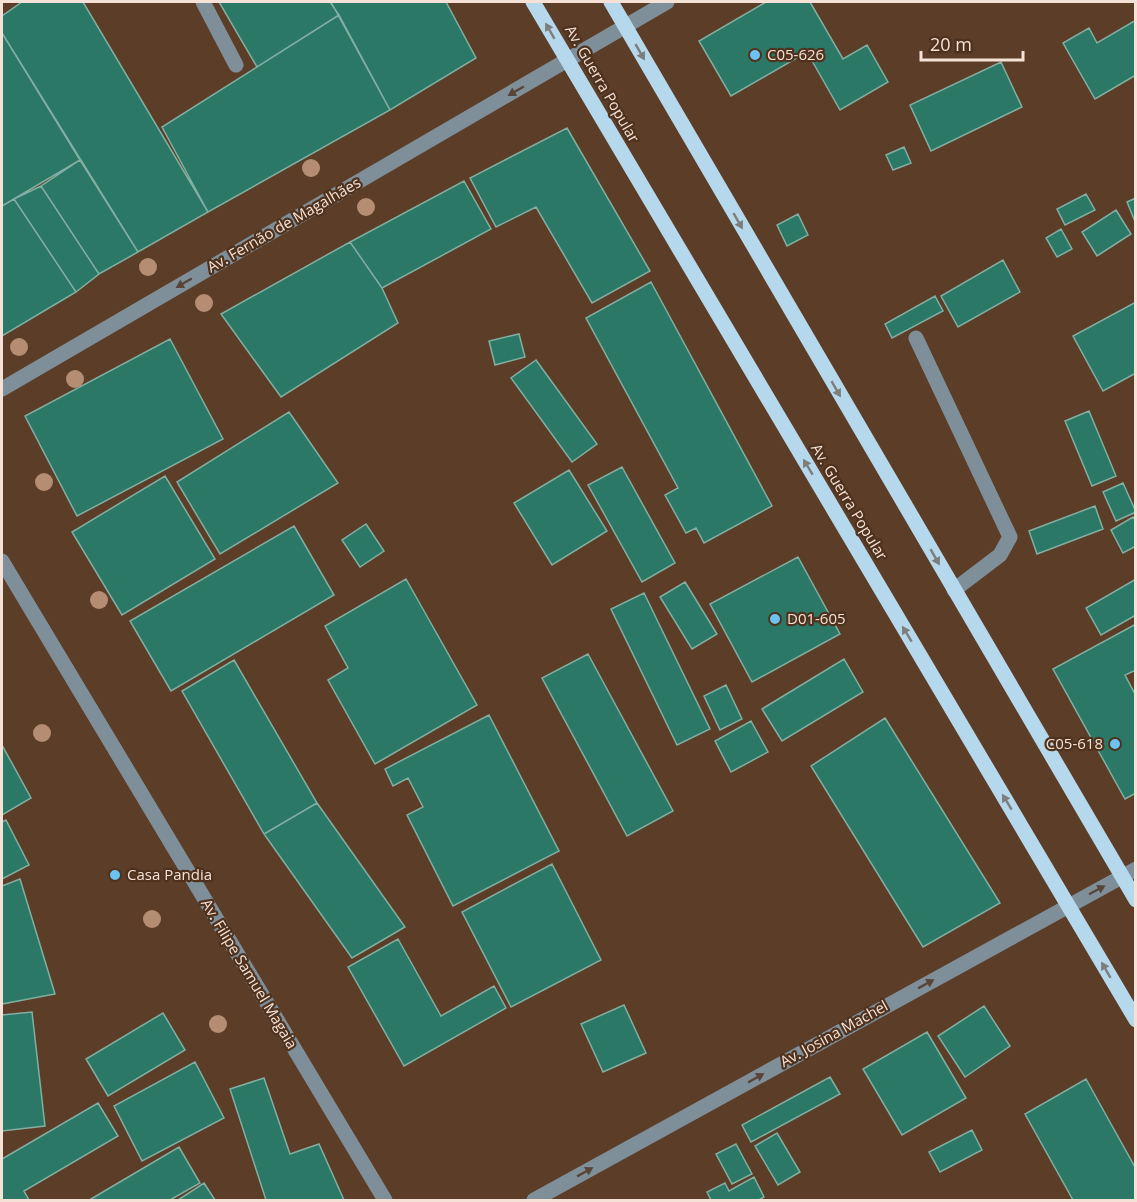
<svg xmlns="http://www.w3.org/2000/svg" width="1137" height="1202" viewBox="0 0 1137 1202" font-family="'Open Sans',sans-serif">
<rect width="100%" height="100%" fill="#5b3d28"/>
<path fill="#2b7866" stroke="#82afa2" stroke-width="1.5" d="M22 2H83L208 212 138 252 2 33V16Z
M219 2H330L339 15 257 67Z
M331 2H446L476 58 390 110Z
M766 2H810L843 59 867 45 888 82 840 110 807 52 731 96 699 41Z
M339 15 390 110 208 212 162 127Z
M1136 20V75L1095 99 1063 43 1089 28 1097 43Z
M2 33 80 160 2 206Z
M1001 62 1022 107 931 151 910 105Z
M567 128 650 271 592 303 536 207 496 227 470 178Z
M904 147 911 163 893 170 886 155Z
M80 160 138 252 99 274 41 186Z
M464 181 491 229 382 288 350 242Z
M41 186 99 274 76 292 14 199Z
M1086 194 1095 210 1065 225 1057 209Z
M1136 198V224L1127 202Z
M14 199 76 292 2 336V206Z
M1116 210 1131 234 1097 256 1082 232Z
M798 214 808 235 787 246 777 225Z
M1061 229 1072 249 1057 257 1046 238Z
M350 242 382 288 398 323 281 397 221 314Z
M1003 260 1020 292 958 327 941 296Z
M651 282 772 506 704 543 696 528 686 533 665 495 678 488 586 318Z
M935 296 943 311 892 338 885 324Z
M1136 302V373L1103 391 1073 336Z
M519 334 525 357 495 365 489 341Z
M170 339 223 439 77 516 25 416Z
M536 360 597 444 572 462 511 378Z
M1089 411 1116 476 1092 486 1065 421Z
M289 412 338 483 220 554 177 482Z
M622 467 675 563 642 582 588 485Z
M569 470 607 531 552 565 514 503Z
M165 476 215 559 122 615 72 532Z
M1123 483 1136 512 1116 521 1103 492Z
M1095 506 1103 529 1037 554 1029 531Z
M1133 517 1136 521V546L1123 553 1111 530Z
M366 524 384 551 360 567 342 540Z
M294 526 334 595 171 691 130 621Z
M798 557 840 634 752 682 710 604Z
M406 579 477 705 375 764 328 680 348 668 325 626Z
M1136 579V615L1101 635 1086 608Z
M685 582 717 634 692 649 660 597Z
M644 593 710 729 677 745 611 609Z
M1136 624V670L1125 675 1136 696V793L1125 799 1053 669Z
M588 654 673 811 627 836 542 678Z
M844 659 863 692 782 741 762 709Z
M234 660 317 803 264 834 182 691Z
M726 685 742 719 720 730 704 696Z
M489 715 559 851 453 906 407 815 423 807 408 778 393 786 385 769Z
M885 718 1000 903 923 947 811 766Z
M751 721 768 752 731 772 715 741Z
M2 745 31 798 2 815Z
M317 803 405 927 352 958 264 834Z
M6 820 29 865 2 879V822Z
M552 864 601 960 511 1007 462 912Z
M20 879 55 994 2 1004V886Z
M398 939 441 1016 494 986 506 1008 404 1066 348 967Z
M624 1005 646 1053 603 1072 581 1024Z
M984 1006 1010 1046 965 1077 938 1036Z
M32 1012 45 1126 2 1131V1015Z
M163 1013 185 1050 108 1096 86 1059Z
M927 1032 966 1098 902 1135 863 1069Z
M195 1062 224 1118 142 1161 114 1106Z
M830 1077 840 1094 751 1142 742 1125Z
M264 1078 290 1154 319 1144 344 1200H266L230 1089Z
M1086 1079 1136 1169V1200H1073L1025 1114Z
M98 1103 118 1136 24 1191 29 1200H2V1159Z
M972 1130 982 1150 940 1172 929 1152Z
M777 1133 800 1172 778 1185 755 1146Z
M736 1144 752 1174 732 1184 716 1154Z
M179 1147 200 1183 170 1200H92L91 1199Z
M754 1177 764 1197 759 1200H711L707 1192 725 1183 729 1191Z
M204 1183 215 1200H178Z"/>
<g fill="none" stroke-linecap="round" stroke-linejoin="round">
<path stroke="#7f8f99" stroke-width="15" d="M203 2 236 65
M916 338 1010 537 1000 555 954 590
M2 389 667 2
M2 561 385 1200
M534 1200 1136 869"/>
<path stroke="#b6d8ec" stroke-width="15" d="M533 2 1136 1020
M611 2 1136 900"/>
</g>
<g fill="#b58d73">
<circle cx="311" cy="168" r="9"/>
<circle cx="366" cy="207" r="9"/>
<circle cx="148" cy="267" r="9"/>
<circle cx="204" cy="303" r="9"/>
<circle cx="19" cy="347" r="9"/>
<circle cx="75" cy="379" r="9"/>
<circle cx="44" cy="482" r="9"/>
<circle cx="99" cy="600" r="9"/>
<circle cx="42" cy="733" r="9"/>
<circle cx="152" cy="919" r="9"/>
<circle cx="218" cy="1024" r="9"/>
</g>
<defs><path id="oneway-solid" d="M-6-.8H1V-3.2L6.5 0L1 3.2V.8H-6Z" transform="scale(1.5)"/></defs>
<g fill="#7d7d7b">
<use href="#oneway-solid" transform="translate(550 31) rotate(-120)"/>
<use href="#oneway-solid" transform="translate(640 52) rotate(60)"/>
<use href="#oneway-solid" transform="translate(738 221) rotate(60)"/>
<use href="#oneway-solid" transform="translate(836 389) rotate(60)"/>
<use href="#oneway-solid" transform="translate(808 467) rotate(-121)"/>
<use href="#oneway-solid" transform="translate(935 557) rotate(60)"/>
<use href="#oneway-solid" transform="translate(907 634) rotate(-121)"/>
<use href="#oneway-solid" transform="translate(1007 802) rotate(-121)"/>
<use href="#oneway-solid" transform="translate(1106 970) rotate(-120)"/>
</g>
<g fill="#594537">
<use href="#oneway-solid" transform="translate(516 91) rotate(150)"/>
<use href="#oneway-solid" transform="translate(184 283) rotate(150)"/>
<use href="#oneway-solid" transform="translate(1097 890) rotate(-28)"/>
<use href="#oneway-solid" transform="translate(926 984) rotate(-29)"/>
<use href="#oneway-solid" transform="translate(756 1078) rotate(-29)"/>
<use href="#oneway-solid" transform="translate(585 1172) rotate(-29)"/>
</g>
<g fill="#6cc3f2" stroke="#4f321e" stroke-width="2">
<circle cx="755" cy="55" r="6"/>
<circle cx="775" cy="619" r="6"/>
<circle cx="1115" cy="744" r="6"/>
<circle cx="115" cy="875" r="6"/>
</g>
<g text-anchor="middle" stroke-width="4.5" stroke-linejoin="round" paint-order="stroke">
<g font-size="15" fill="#f5e1d5" stroke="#4f321e" text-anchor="start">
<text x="767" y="60">C05-626</text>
<text x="787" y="624">D01-605</text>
<text x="1103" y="749" text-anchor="end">C05-618</text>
<text x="127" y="880">Casa Pandia</text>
</g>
<g font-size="15" fill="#f5e1d5" stroke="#4f321e">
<text transform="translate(602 84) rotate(60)" y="5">Av. Guerra Popular</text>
<text transform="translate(284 225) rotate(-30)" y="5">Av. Fernão de Magalhães</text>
<text transform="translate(849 502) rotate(59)" y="5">Av. Guerra Popular</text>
<text transform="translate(249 974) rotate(59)" y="5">Av. Filipe Samuel Magaia</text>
<text transform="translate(834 1034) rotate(-29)" y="5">Av. Josina Machel</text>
</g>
</g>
<rect width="1137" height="1202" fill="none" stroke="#f5e1d5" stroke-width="6"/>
<path d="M921 51v9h102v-9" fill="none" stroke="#f5e1d5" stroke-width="3"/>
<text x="930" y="51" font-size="18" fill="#f5e1d5" stroke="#4f321e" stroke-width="4.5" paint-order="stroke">20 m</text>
</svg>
